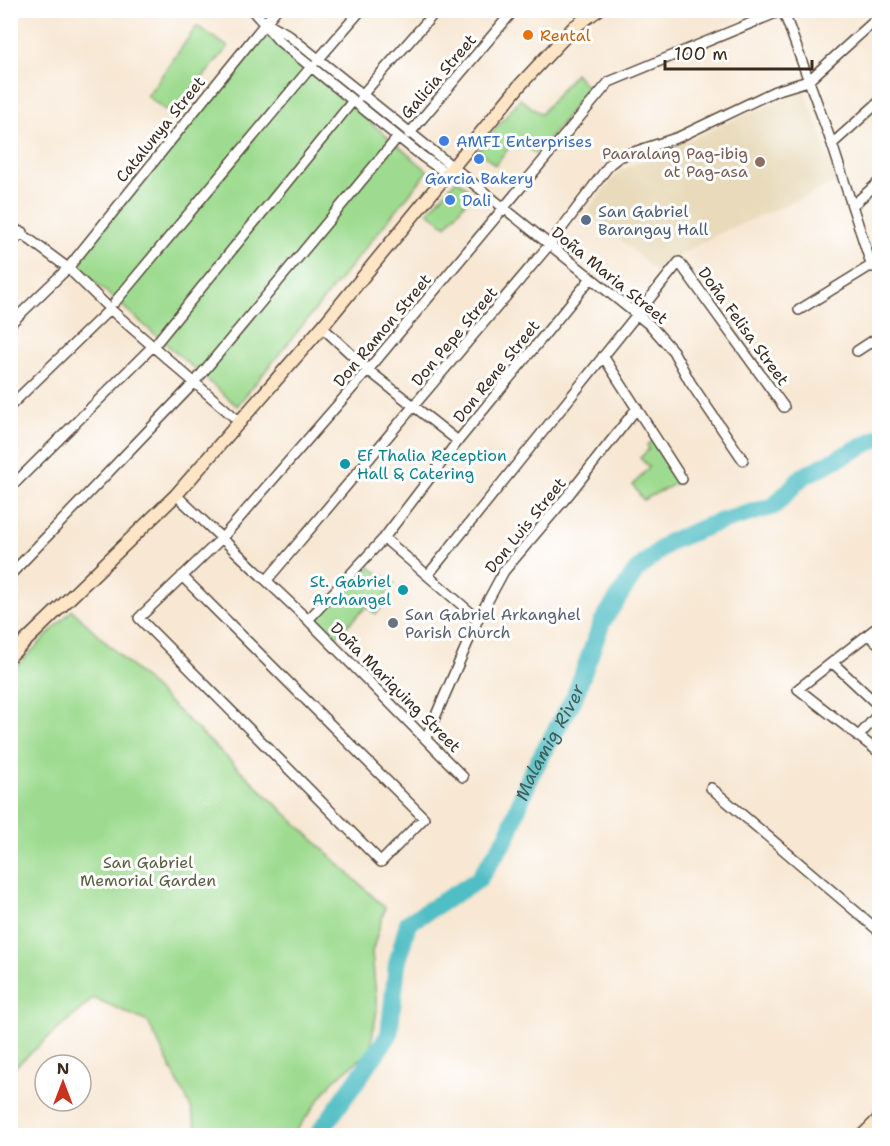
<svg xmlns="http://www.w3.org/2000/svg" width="890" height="1146" viewBox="0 0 890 1146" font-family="'Shantell Sans',sans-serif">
<rect width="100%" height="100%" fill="#fff"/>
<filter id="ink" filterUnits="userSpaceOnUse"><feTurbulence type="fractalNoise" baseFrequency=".0167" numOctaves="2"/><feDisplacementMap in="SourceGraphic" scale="12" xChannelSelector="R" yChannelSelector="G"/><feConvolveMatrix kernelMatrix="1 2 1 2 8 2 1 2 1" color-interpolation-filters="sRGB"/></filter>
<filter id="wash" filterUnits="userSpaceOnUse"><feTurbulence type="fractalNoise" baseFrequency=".008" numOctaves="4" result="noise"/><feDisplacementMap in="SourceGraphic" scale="24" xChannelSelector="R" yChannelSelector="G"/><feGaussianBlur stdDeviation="1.35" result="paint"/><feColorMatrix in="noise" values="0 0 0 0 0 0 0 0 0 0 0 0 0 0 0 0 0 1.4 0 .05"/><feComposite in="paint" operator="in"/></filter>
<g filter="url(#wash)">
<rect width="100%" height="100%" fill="#f7e7d3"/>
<path fill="#e8daba" d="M804 89 838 182 718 234 676 257 660 275 588 210 619 171Z"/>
<path fill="#9edb90" stroke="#6c8257" stroke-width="1.5" d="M197 26 228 47 172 115 147 96Z
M264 32 428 171 237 406 74 264Z
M575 73 588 88 537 155 516 139 495 165 478 150 520 99 541 114Z
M457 179 473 193 446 226 428 212Z
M654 440 679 482 643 500 633 485 649 467 640 458 649 449 647 445Z
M365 564 395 584 384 597 387 601 376 614 366 607 334 639 316 619Z
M72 610 385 908 372 952 377 1010 370 1051 333 1081 293 1135H198L191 1108 148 1022 94 998 11 1070V672Z"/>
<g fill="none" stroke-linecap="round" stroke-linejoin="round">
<path stroke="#50bec5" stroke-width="18" id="s1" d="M317 1136 389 1035 397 964 408 923 478 880 507 837 530 776 574 698 602 622 636 571 669 542 713 524 774 506 802 477 880 437"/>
</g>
</g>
<g filter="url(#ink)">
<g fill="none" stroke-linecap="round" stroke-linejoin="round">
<g stroke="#574639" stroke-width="12">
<path id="street" d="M252 10 279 41 423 157 446 173
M783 10 832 144 872 267
M259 18 287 34 651 326 673 351 690 382 743 460
M317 61 361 10
M361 96 437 10
M409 134 514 10
M832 144 880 101
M852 206 880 181
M10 225 68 268 110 309 241 423
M10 244 23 232
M115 302 311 67
M799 310 880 260
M10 324 68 268 276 10
M322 327 368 370 458 441
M158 341 352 102
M857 351 880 336
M603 356 682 479
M199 377 398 137
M10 406 110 309
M10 488 154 345
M176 495 308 620 463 777
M384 538 478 619
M10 575 194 383
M428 575 679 262 784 407
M182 576 424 818 381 862 139 618 222 538 368 370 609 82 783 10
M267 580 550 244 610 164 619 157 679 137 775 91 808 81 880 16
M308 620 384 538 458 441 591 278
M880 625 798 689 880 753
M868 635 880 645
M834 664 880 707
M858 737 880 712
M426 738 478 619 504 571 570 493 637 408
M711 788 880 932"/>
</g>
<g stroke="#574639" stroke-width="15">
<path id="secondary" d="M10 656 176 495 322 327 520 85 574 27 598 10
M862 1136 880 1118"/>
</g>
<use href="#street" stroke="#fff" stroke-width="9"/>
<use href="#secondary" stroke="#fde5c5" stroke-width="12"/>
</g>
</g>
<circle fill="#e8710a" stroke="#fff" stroke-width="2" cx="528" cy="35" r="6"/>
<g fill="#3f7fe0" stroke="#fff" stroke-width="2">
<circle cx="444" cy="141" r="6"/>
<circle cx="479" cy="159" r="6"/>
<circle cx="450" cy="200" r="6"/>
</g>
<circle fill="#8d6e63" stroke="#fff" stroke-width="2" cx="760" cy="162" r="6"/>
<circle fill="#5c6f8a" stroke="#fff" stroke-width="2" cx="586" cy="220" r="6"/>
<g fill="#0f9aa8" stroke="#fff" stroke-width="2">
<circle cx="345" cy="464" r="6"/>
<circle cx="403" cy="590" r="6"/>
</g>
<circle fill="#6b7280" stroke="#fff" stroke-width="2" cx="393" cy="623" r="6"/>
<g text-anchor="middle" stroke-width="6" stroke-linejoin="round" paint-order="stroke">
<g font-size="16" fill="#c56008" stroke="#fff" text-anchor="start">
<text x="540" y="41">Rental</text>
</g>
<g font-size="16" fill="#3b2a1e" stroke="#fff">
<text transform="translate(438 76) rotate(-49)" y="6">Galicia Street</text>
<text transform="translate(160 129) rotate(-51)" y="6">Catalunya Street</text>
<text transform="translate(610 275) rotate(39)" y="6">Doña Maria Street</text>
<text transform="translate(744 326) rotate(54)" y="6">Doña Felisa Street</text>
<text transform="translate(382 330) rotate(-50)" y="6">Don Ramon Street</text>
<text transform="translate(454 336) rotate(-50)" y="6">Don Pepe Street</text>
<text transform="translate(496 371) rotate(-51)" y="6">Don Rene Street</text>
<text transform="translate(525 525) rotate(-51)" y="6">Don Luis Street</text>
<text transform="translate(396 687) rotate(45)" y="6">Doña Mariquing Street</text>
</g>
<g font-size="16" fill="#366cbe" stroke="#fff" text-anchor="start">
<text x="456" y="147">AMFI Enterprises</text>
<text x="479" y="184" text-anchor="middle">Garcia Bakery</text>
<text x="462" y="206">Dali</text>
</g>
<g font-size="16" fill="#785e54" stroke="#fff" text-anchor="end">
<text x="748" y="159">Paaralang Pag-ibig<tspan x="748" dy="18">at Pag-asa</tspan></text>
</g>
<g font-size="16" fill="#4e5e75" stroke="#fff" text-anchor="start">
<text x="598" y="217">San Gabriel<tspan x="598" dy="18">Barangay Hall</tspan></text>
</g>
<g font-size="16" fill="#0d838f" stroke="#fff" text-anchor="start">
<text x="357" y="461">Ef Thalia Reception<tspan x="357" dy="18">Hall &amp; Catering</tspan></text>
<text x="391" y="587" text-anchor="end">St. Gabriel<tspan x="391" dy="18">Archangel</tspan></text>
</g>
<g font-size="16" fill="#5b616d" stroke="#fff" text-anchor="start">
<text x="405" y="620">San Gabriel Arkanghel<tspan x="405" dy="18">Parish Church</tspan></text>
</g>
<g font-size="16" fill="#595f40" stroke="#fff">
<text x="148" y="868">San Gabriel<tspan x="148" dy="18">Memorial Garden</tspan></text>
</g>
<g font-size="18" font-style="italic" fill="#425e58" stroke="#fff">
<text dy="6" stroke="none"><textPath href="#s1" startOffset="476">Malamig River</textPath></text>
</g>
</g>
<rect width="890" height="1146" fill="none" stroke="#fff" stroke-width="36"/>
<g transform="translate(63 1083)"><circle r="28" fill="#ffffff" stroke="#b1aaa5" stroke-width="1.5"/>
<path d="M0-4.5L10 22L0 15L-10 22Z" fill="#c8321e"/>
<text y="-9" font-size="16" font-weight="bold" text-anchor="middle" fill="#3b2a1e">N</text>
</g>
<path d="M665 60v9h147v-9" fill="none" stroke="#3b2a1e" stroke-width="3"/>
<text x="674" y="60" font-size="18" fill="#3b2a1e" stroke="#ffffff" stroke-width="4.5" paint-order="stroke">100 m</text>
</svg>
